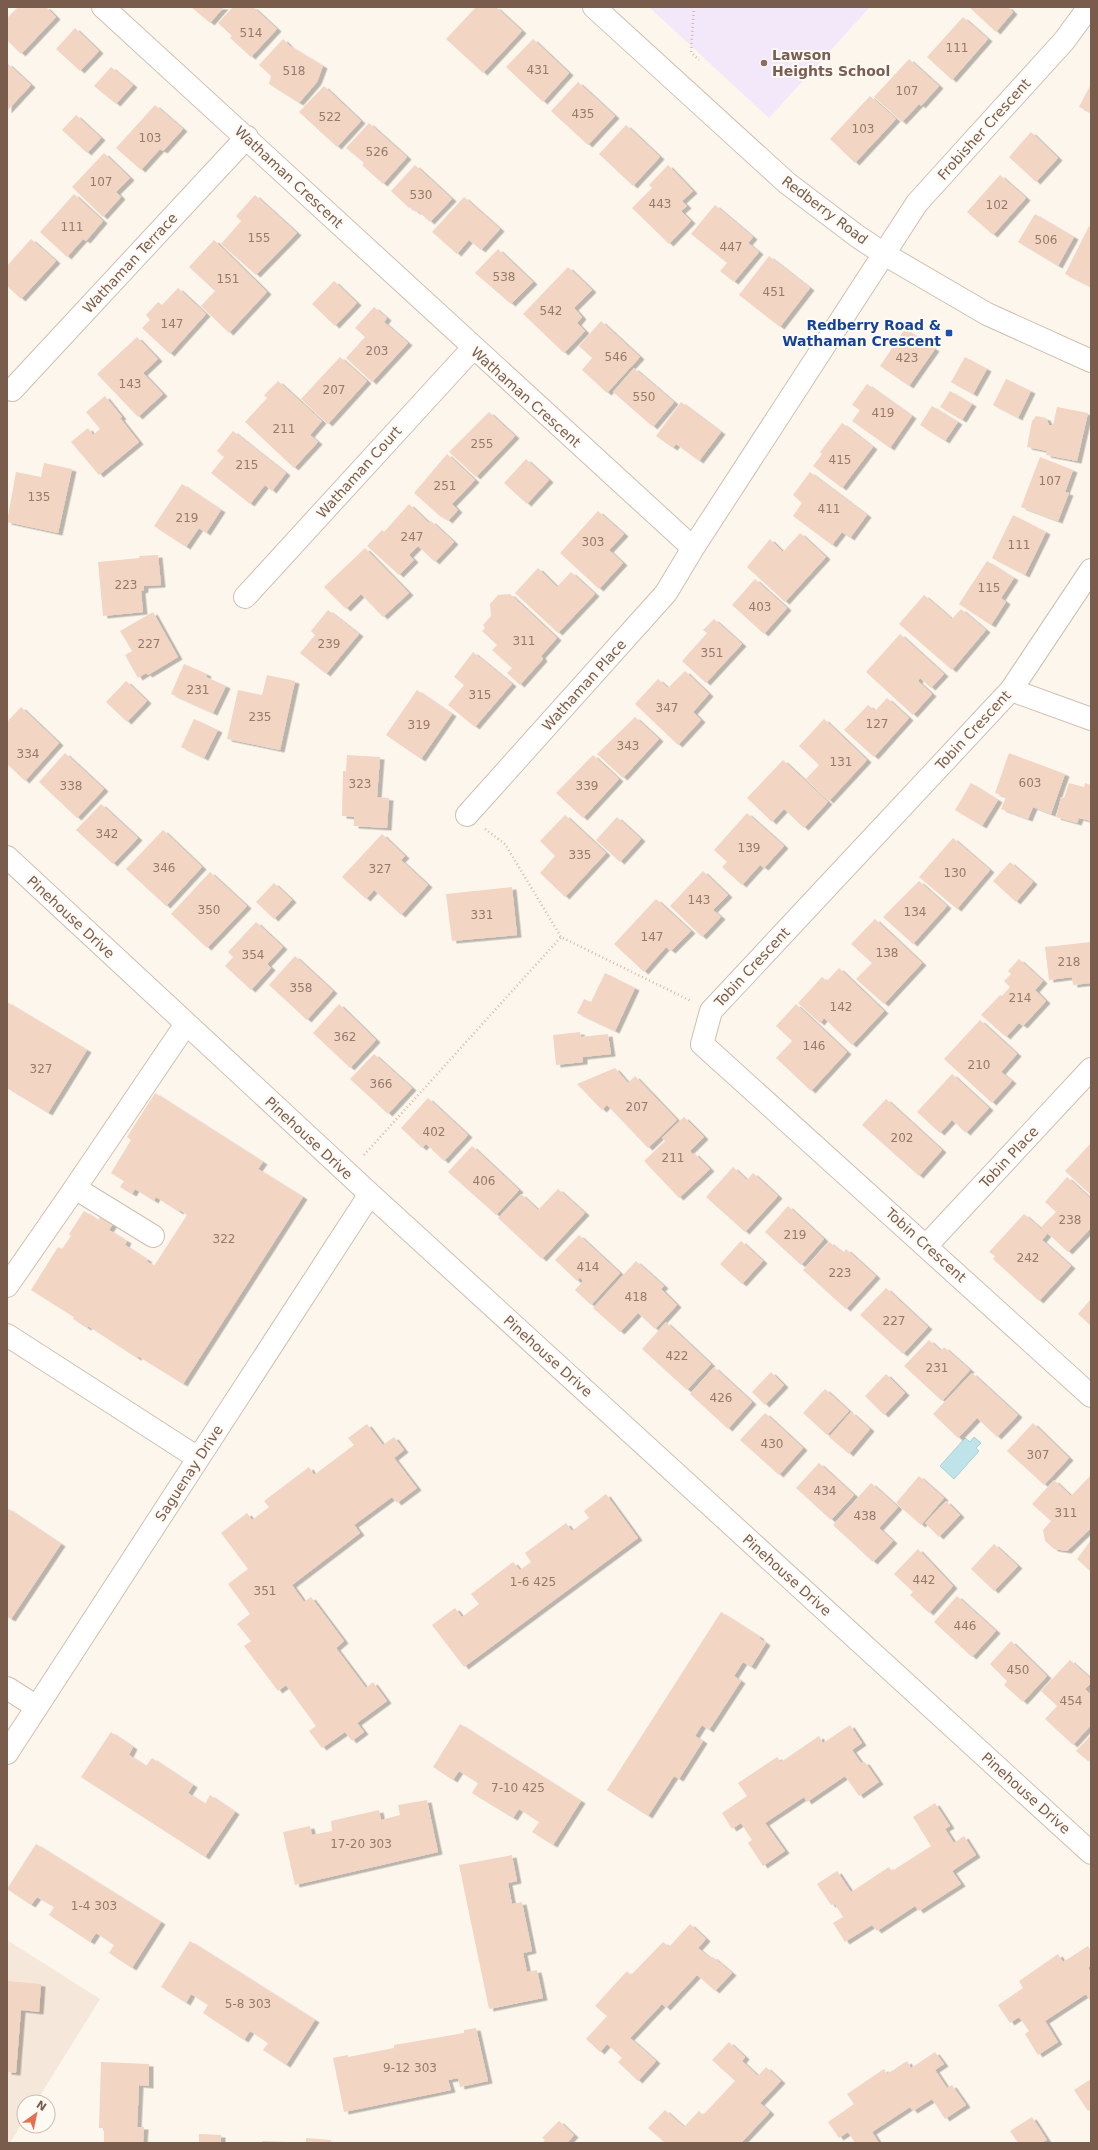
<svg xmlns="http://www.w3.org/2000/svg" width="1098" height="2150" viewBox="0 0 1098 2150" font-family="'DejaVu Sans',sans-serif">
<defs>
<filter id="shadow"><feDropShadow dx="4.5" dy="2.5" stdDeviation="0" flood-color="#0004"/></filter>
</defs>
<rect width="100%" height="100%" fill="#fdf6ec"/>
<path fill="#f5e8da" d="M7 1940 100 1999 36 2102H24V2120L10 2143H7Z"/>
<path fill="#f3e8fa" d="M649 7H870L769 118Z"/>
<path fill="#bfe3e8" stroke="#a5d3da" d="M974 1437 981 1443 976 1448 979 1451 954 1479 940 1466 965 1438 970 1442Z"/>
<path fill="#f3d5c3" filter="url(#shadow)" d="M18 7H46L56 17 21 54 7 40V18Z
M191 7H224L210 23Z
M233 7H253L277 29 251 57 230 38 232 36 218 23Z
M476 7H496L522 31 483 73 446 39Z
M969 7H1008L1013 12 996 32Z
M963 17 988 39 952 80 927 57Z
M75 28 99 51 80 71 56 49Z
M283 39 290 46 323 66 317 82 299 103 269 84 271 76 259 65Z
M533 39 569 73 543 102 506 67Z
M909 59 939 86 921 106 919 104 902 122 874 97Z
M7 63 31 85 7 111Z
M111 67 133 85 116 104 94 86Z
M578 82 615 116 588 145 551 111Z
M1091 84V113L1079 107Z
M324 86 361 121 337 147 299 112Z
M870 96 896 119 855 163 830 139Z
M155 105 183 129 163 151 160 149 141 170 116 148Z
M76 115 101 138 87 153 62 130Z
M369 123 407 157 383 184 362 165 364 163 346 148Z
M626 125 660 157 633 186 599 154Z
M1031 132 1058 158 1036 182 1009 157Z
M104 153 130 178 116 192 121 197 103 217 72 187Z
M415 165 452 199 430 222 418 211 416 212 410 207 409 208 391 191Z
M668 165 693 191 682 201 687 206 681 211 691 221 669 244 632 208 652 188 649 185Z
M1000 175 1026 198 993 235 967 212Z
M74 194 103 221 86 241 83 239 67 257 40 232Z
M255 195 297 233 256 275 221 244 241 221 236 216Z
M464 197 500 229 481 250 469 240 457 254 432 232Z
M715 205 753 237 748 243 759 252 734 282 720 271 727 263 691 234Z
M1035 214 1074 237 1058 266 1018 242Z
M1089 226 1091 227V287L1065 274Z
M31 239 56 261 21 299 7 286V266Z
M214 240 267 292 229 333 201 306 215 291 189 267Z
M498 249 533 282 511 304 475 273Z
M769 256 810 288 780 327 739 295Z
M568 267 592 290 574 308 582 317 577 323 585 331 564 353 523 314Z
M334 281 357 303 335 326 312 304Z
M178 288 206 314 170 354 142 328 150 320 146 315 158 302 162 305Z
M374 307 387 318 384 322 408 343 372 382 346 358 365 337 355 328Z
M601 321 640 357 607 393 582 370 592 358 579 346Z
M905 329 935 349 909 386 880 366Z
M137 337 158 359 143 373 163 394 138 417 97 374Z
M340 357 367 381 328 424 301 399Z
M965 357 987 369 973 394 951 382Z
M634 368 674 402 653 427 613 392Z
M1006 379 1031 391 1018 418 993 405Z
M278 381 322 421 310 435 318 442 294 468 245 422 267 398 264 395Z
M867 384 912 416 890 448 852 421 860 410 852 405Z
M950 391 972 404 962 420 940 407Z
M105 396 122 417 120 418 139 442 99 475 71 442 88 428 93 435 100 429 86 412Z
M681 402 721 432 699 461 676 444 673 448 656 436Z
M932 406 958 422 945 441 920 425Z
M1057 407 1088 413 1077 461 1046 455 1047 451 1027 447 1032 421 1036 416 1046 418 1049 425H1053Z
M489 412 515 436 476 477 449 452Z
M842 423 873 447 842 488 813 466 822 454 820 452Z
M233 431 286 473 272 491 265 485 250 504 211 473 224 457 217 451Z
M447 454 475 480 452 504 458 510 448 521 442 516 441 517 414 493Z
M1040 457 1073 470 1065 492 1069 493 1058 521 1021 507Z
M526 459 549 480 527 504 504 483Z
M44 463 72 469 58 533 7 522 16 472 41 477Z
M810 472 867 515 850 538 842 532 832 545 793 516 802 503 793 495Z
M182 484 221 510 206 533 199 528 186 547 154 526Z
M409 504 429 523 431 521 454 542 435 562 418 546 409 555 414 560 399 575 367 546 382 530 384 532Z
M598 511 624 534 609 550 623 563 599 589 560 553Z
M1013 515 1046 532 1025 575 992 558Z
M800 533 826 557 785 602 747 567 770 539 783 552Z
M365 548 409 593 383 617 361 594 346 609 324 587Z
M158 555 161 585 144 586V590L141 591 143 612 103 616 98 562 140 558 139 556Z
M987 561 1014 578 1001 598 1006 602 991 625 959 604Z
M538 568 557 587 571 572 595 594 558 633 515 593Z
M755 579 787 608 764 634 732 605Z
M510 594 557 638 541 656 543 659 520 685 507 673 512 668 492 650 497 645 482 631 485 628 483 625 491 616 490 604 498 595Z
M924 595 952 619 961 609 986 630 952 670 899 624Z
M328 610 359 634 326 674 300 653 315 635 311 631Z
M153 612 178 657 148 675 146 673 138 678 125 655 132 651 120 631Z
M714 619 742 644 706 683 682 661 707 633 703 630Z
M900 634 944 674 931 688 920 678 918 681 932 694 913 715 866 672Z
M473 652 512 684 475 727 448 705 464 685 454 677Z
M184 664 207 674 206 677 226 686 213 713 171 694Z
M685 671 709 694 693 712 701 720 678 745 635 704 658 679 668 688Z
M267 675 295 681 280 750 227 739 238 690 262 695Z
M126 681 147 701 127 722 106 702Z
M417 690 452 714 421 759 386 735Z
M887 698 909 718 874 757 844 730 868 705 875 711Z
M21 707 59 743 25 781 7 764V722Z
M635 717 659 739 623 778 597 754Z
M194 719 218 730 204 758 181 747Z
M824 719 867 760 829 801 806 779 819 765 799 746Z
M65 753 104 789 77 818 39 782Z
M1009 753 1065 774 1051 814 1033 807 1028 819 1001 809 1006 797 995 793Z
M347 755 380 757 377 797 389 798 387 828 354 826V817L342 816 343 771H346Z
M593 755 619 779 583 818 556 793Z
M783 760 828 802 804 828 784 809 772 822 747 798Z
M971 783 998 800 982 826 955 810Z
M1069 783 1084 787 1085 783 1091 785V821L1079 818 1077 823 1056 817 1061 797 1064 798Z
M101 804 138 838 113 864 76 830Z
M747 813 784 846 764 868 760 865 742 885 722 867 727 862 714 850Z
M565 815 606 853 565 897 540 873 555 856 540 841Z
M617 817 641 839 620 862 596 840Z
M163 830 202 867 166 906 126 869Z
M382 834 405 856 401 860 428 885 401 915 374 890 366 899 342 877Z
M953 838 990 870 957 909 919 877Z
M1010 862 1033 882 1016 902 993 881Z
M703 871 728 895 713 910 721 917 702 937 670 906Z
M210 872 247 906 207 948 171 914Z
M919 881 947 906 913 944 883 917Z
M274 883 292 900 274 919 256 902Z
M512 887 517 935 452 941 446 894Z
M656 899 691 931 671 951 666 947 644 972 614 944Z
M875 919 922 963 884 1004 856 979 872 963 851 944Z
M256 922 283 947 267 964 271 968 251 990 225 966 233 957 228 952Z
M1091 942V983L1073 985 1072 977 1049 980 1045 947Z
M295 956 333 991 307 1020 269 985Z
M1019 959 1043 981 1035 990 1046 1001 1023 1026 1019 1023 1006 1037 981 1015 1000 995 1002 996 1010 987 1004 981 1011 974 1008 971Z
M839 968 884 1011 852 1045 824 1018 820 1023 798 1003 822 977 827 981Z
M605 973 635 988 615 1031 577 1013 584 999 591 1002Z
M7 1002 87 1050 48 1113 7 1088Z
M339 1004 376 1040 350 1068 313 1033Z
M796 1004 847 1052 811 1091 776 1058 792 1041 776 1026Z
M980 1020 1017 1054 1001 1072 1012 1081 992 1103 944 1059Z
M580 1032 581 1037 608 1034 611 1054 583 1057V1062L556 1065 553 1035Z
M374 1054 412 1088 388 1114 350 1079Z
M615 1068 628 1083 635 1076 677 1120 648 1148 607 1105 602 1110 577 1084Z
M952 1074 989 1108 966 1133 952 1120 940 1133 917 1112Z
M155 1093 263 1162 258 1169 303 1197 183 1384 138 1356 137 1358 88 1326 87 1328 73 1319 74 1317 31 1290 58 1247 62 1249 71 1236 69 1234 84 1211 98 1220 101 1216 113 1224 109 1230 127 1241 125 1245 148 1260 146 1261 154 1266 187 1215 180 1210 179 1212 156 1197 154 1201 135 1189 132 1194 120 1187 124 1181 111 1173 131 1140 127 1137Z
M428 1098 468 1135 444 1161 426 1144 422 1148 401 1128Z
M886 1099 942 1150 919 1176 862 1125Z
M684 1117 704 1137 690 1151 693 1155 694 1153 710 1169 679 1198 644 1161 665 1141 662 1138Z
M1091 1143V1195L1065 1171Z
M472 1146 519 1190 496 1215 448 1172Z
M733 1167 747 1180 753 1173 778 1196 745 1232 706 1197Z
M1067 1177 1091 1199V1228L1068 1252 1041 1227 1056 1212 1045 1202Z
M558 1189 585 1213 542 1259 498 1218 521 1194 538 1210Z
M788 1206 824 1239 801 1265 765 1232Z
M1024 1214 1047 1234 1042 1240 1071 1266 1039 1301 993 1259 995 1256 989 1252Z
M579 1235 620 1273 591 1305 575 1290 583 1281 580 1277 577 1281 555 1260Z
M741 1241 763 1261 742 1284 720 1264Z
M829 1242 843 1253 846 1249 876 1276 846 1309 803 1270Z
M636 1261 664 1286 661 1289 677 1305 655 1329 638 1313 620 1332 593 1308Z
M886 1288 928 1327 903 1354 860 1315Z
M1091 1299V1326L1078 1314Z
M666 1322 711 1364 687 1390 642 1349Z
M929 1340 941 1351 944 1347 970 1370 942 1401 904 1366Z
M714 1367 752 1402 728 1429 690 1394Z
M771 1372 784 1385 765 1405 752 1392Z
M972 1373 1018 1415 997 1437 977 1418 958 1438 933 1414Z
M886 1374 905 1393 884 1415 865 1396Z
M825 1389 849 1411 827 1435 803 1413Z
M851 1412 870 1429 849 1454 829 1437Z
M765 1413 803 1448 779 1475 740 1440Z
M1033 1423 1069 1458 1044 1485 1007 1451Z
M367 1424 383 1445 394 1437 404 1450 394 1458 417 1488 397 1503 392 1497 354 1525 360 1533 292 1585 304 1602 311 1597 344 1641 336 1648 366 1688 373 1682 387 1701 357 1723 364 1732 352 1741 345 1732 322 1748 309 1731 316 1726 286 1685 278 1691 244 1646 251 1641 237 1624 250 1614 228 1584 248 1569 221 1533 247 1513 252 1520 269 1507 264 1501 309 1467 314 1475 354 1445 348 1438Z
M819 1463 854 1495 831 1520 796 1488Z
M1091 1475V1528L1067 1551 1054 1549 1045 1541 1043 1530 1051 1521 1032 1504 1054 1480 1071 1496Z
M919 1476 944 1498 921 1525 896 1503Z
M871 1483 898 1507 879 1528 893 1541 873 1562 833 1525Z
M606 1494 638 1538 464 1667 432 1625 455 1608 462 1617 479 1604 471 1594 513 1562 520 1570 531 1562 525 1553 566 1523 572 1531 589 1518 584 1511Z
M946 1501 960 1515 939 1537 925 1523Z
M7 1508 61 1544 11 1619 7 1617Z
M1091 1540V1572L1077 1559Z
M994 1544 1018 1566 994 1591 971 1569Z
M918 1549 953 1586 929 1613 910 1595 913 1592 894 1574Z
M957 1596 996 1631 972 1657 934 1622Z
M721 1612 760 1637 759 1638 766 1643 751 1667 743 1662 734 1676 741 1681 709 1730 702 1725 695 1736 703 1741 679 1779 674 1776 648 1816 607 1790Z
M1011 1641 1047 1676 1023 1702 1004 1685 1007 1681 990 1664Z
M1070 1660 1091 1679V1683L1085 1689 1091 1695V1725L1073 1745 1045 1719 1057 1706 1041 1691Z
M460 1724 581 1801 553 1845 532 1832 539 1822 519 1809 513 1818 472 1793 478 1783 459 1771 453 1780 433 1767Z
M850 1725 862 1743 852 1750 861 1763 865 1762 879 1782 859 1796 845 1776 807 1802 804 1797 765 1823 785 1851 763 1866 748 1843 752 1840 741 1823 732 1829 722 1813 747 1796 738 1783 777 1757 781 1762 819 1736 823 1743Z
M111 1732 133 1747 129 1755 146 1766 152 1758 193 1785 188 1793 205 1804 210 1795 235 1812 205 1857 81 1777Z
M1091 1735V1760L1088 1761 1076 1751Z
M427 1800 438 1852 295 1885 283 1832 310 1826 312 1835 332 1831 331 1821 379 1810 381 1820 400 1815 398 1805Z
M935 1803 950 1826 945 1829 954 1843 964 1836 976 1855 952 1871 961 1884 919 1911 915 1906 877 1931 872 1925 845 1942 833 1923 843 1917 835 1904 831 1905 817 1884 837 1871 851 1892 889 1867 892 1871 931 1846 913 1817Z
M36 1844 161 1922 132 1968 109 1953 114 1945 96 1933 90 1942 49 1915 54 1907 37 1897 31 1905 7 1889Z
M512 1855 517 1881 508 1883 512 1904 522 1902 532 1951 523 1953 527 1972 537 1970 543 1998 489 2009 459 1865Z
M690 1924 706 1939 698 1948 710 1958 713 1957 732 1973 715 1991 697 1975 666 2008 662 2004 630 2038 656 2061 638 2081 618 2062 622 2058 607 2044 600 2052 586 2039 607 2016 595 2006 627 1971 631 1975 663 1942 669 1947Z
M190 1941 315 2020 286 2065 263 2050 268 2043 250 2031 244 2040 203 2013 208 2005 191 1994 186 2003 161 1987Z
M1088 1946 1091 1951V1965L1088 1968 1091 1973V2002L1086 1994 1045 2021 1058 2042 1038 2055 1025 2034 1029 2031 1019 2017 1010 2023 998 2005 1023 1988 1019 1981 1058 1954 1063 1962Z
M7 1981 41 1984 39 2012 21 2010 16 2073 7 2072Z
M476 2028 488 2081 460 2087 458 2078 448 2080 451 2090 344 2112 333 2058 348 2055V2057L394 2048V2045L464 2033V2030Z
M729 2042 745 2057 742 2061 758 2076 766 2067 781 2081 760 2103 770 2112 741 2143H665L648 2128 665 2110 684 2127 699 2111 703 2115 735 2081 712 2060Z
M935 2052 944 2064 935 2070 947 2088 952 2085 966 2105 945 2119 932 2099 913 2111 910 2107 872 2132 879 2143H855L848 2132 839 2138 828 2122 854 2104 847 2094 884 2069 887 2074 907 2061 911 2068Z
M101 2062 149 2064V2086L139 2085 137 2127H144L143 2143H104V2128H99Z
M1091 2079V2109L1088 2111 1074 2090Z
M1032 2117 1047 2140 1041 2143H1018L1010 2131Z
M559 2121 574 2135 567 2143H542L545 2140 542 2138Z
M199 2134 221 2135V2143H199Z
M306 2138 331 2140V2143H306Z
M262 2141 293 2142V2143H262Z"/>
<g fill="none" stroke-linecap="round" stroke-linejoin="round">
<g stroke="#d1beb0" stroke-width="24">
<path id="minor" d="M103 7 693 548
M594 7 787 183 857 236 884 254 987 314 1091 361
M12 390 247 137
M1091 570 1011 690 711 1011 702 1044 1091 1396
M245 597 473 348
M1011 690 1091 719
M467 815 666 593 693 548 917 203 1064 41 1089 7
M7 857 370 1194 1091 1853
M75 1188 186 1024
M927 1245 1091 1069
M7 1286 75 1188 153 1236
M7 1335 198 1458
M7 1688 37 1707
M7 1753 370 1194"/>
</g>
<path stroke="#d9b8a5" stroke-width="2.5" stroke-dasharray="1 3" stroke-linecap="butt" d="M694 7 691 52 699 60
M485 829 505 844 561 937
M364 1155 561 937 691 1001"/>
<use href="#minor" stroke="#fff" stroke-width="22"/>
</g>
<circle fill="#8d6e63" stroke="#fffaf3" stroke-width="1.5" cx="764" cy="63" r="4"/>
<rect fill="#1a4fb4" stroke="#fffaf3" stroke-width="1.5" x="945" y="329" width="8" height="8" rx="2"/>
<g text-anchor="middle" stroke-width="4" stroke-linejoin="round" paint-order="stroke">
<g font-size="12" fill="#987a6a">
<text x="251" y="37">514</text>
<text x="957" y="52">111</text>
<text x="538" y="74">431</text>
<text x="294" y="75">518</text>
<text x="907" y="95">107</text>
<text x="583" y="118">435</text>
<text x="330" y="121">522</text>
<text x="863" y="133">103</text>
<text x="150" y="142">103</text>
<text x="377" y="156">526</text>
<text x="101" y="186">107</text>
<text x="421" y="199">530</text>
<text x="660" y="208">443</text>
<text x="997" y="209">102</text>
<text x="72" y="231">111</text>
<text x="259" y="242">155</text>
<text x="1046" y="244">506</text>
<text x="731" y="251">447</text>
<text x="504" y="281">538</text>
<text x="228" y="283">151</text>
<text x="774" y="296">451</text>
<text x="551" y="315">542</text>
<text x="172" y="328">147</text>
<text x="377" y="355">203</text>
<text x="616" y="361">546</text>
<text x="907" y="362">423</text>
<text x="130" y="388">143</text>
<text x="334" y="394">207</text>
<text x="644" y="401">550</text>
<text x="883" y="417">419</text>
<text x="284" y="433">211</text>
<text x="482" y="448">255</text>
<text x="840" y="464">415</text>
<text x="247" y="469">215</text>
<text x="1050" y="485">107</text>
<text x="445" y="490">251</text>
<text x="39" y="501">135</text>
<text x="829" y="513">411</text>
<text x="187" y="522">219</text>
<text x="412" y="541">247</text>
<text x="593" y="546">303</text>
<text x="1019" y="549">111</text>
<text x="126" y="589">223</text>
<text x="989" y="592">115</text>
<text x="760" y="611">403</text>
<text x="524" y="645">311</text>
<text x="149" y="648">227</text>
<text x="329" y="648">239</text>
<text x="712" y="657">351</text>
<text x="198" y="694">231</text>
<text x="480" y="699">315</text>
<text x="667" y="712">347</text>
<text x="260" y="721">235</text>
<text x="877" y="728">127</text>
<text x="419" y="729">319</text>
<text x="628" y="750">343</text>
<text x="28" y="758">334</text>
<text x="841" y="766">131</text>
<text x="1030" y="787">603</text>
<text x="360" y="788">323</text>
<text x="71" y="790">338</text>
<text x="587" y="790">339</text>
<text x="107" y="838">342</text>
<text x="749" y="852">139</text>
<text x="580" y="859">335</text>
<text x="164" y="872">346</text>
<text x="380" y="873">327</text>
<text x="955" y="877">130</text>
<text x="699" y="904">143</text>
<text x="209" y="914">350</text>
<text x="915" y="916">134</text>
<text x="482" y="919">331</text>
<text x="652" y="941">147</text>
<text x="887" y="957">138</text>
<text x="253" y="959">354</text>
<text x="1069" y="966">218</text>
<text x="301" y="992">358</text>
<text x="1020" y="1002">214</text>
<text x="841" y="1011">142</text>
<text x="345" y="1041">362</text>
<text x="814" y="1050">146</text>
<text x="979" y="1069">210</text>
<text x="41" y="1073">327</text>
<text x="381" y="1088">366</text>
<text x="637" y="1111">207</text>
<text x="434" y="1136">402</text>
<text x="902" y="1142">202</text>
<text x="673" y="1162">211</text>
<text x="484" y="1185">406</text>
<text x="1070" y="1224">238</text>
<text x="795" y="1239">219</text>
<text x="224" y="1243">322</text>
<text x="1028" y="1262">242</text>
<text x="588" y="1271">414</text>
<text x="840" y="1277">223</text>
<text x="636" y="1301">418</text>
<text x="894" y="1325">227</text>
<text x="677" y="1360">422</text>
<text x="937" y="1372">231</text>
<text x="721" y="1402">426</text>
<text x="772" y="1448">430</text>
<text x="1038" y="1459">307</text>
<text x="825" y="1495">434</text>
<text x="1066" y="1517">311</text>
<text x="865" y="1520">438</text>
<text x="924" y="1584">442</text>
<text x="533" y="1586">1-6 425</text>
<text x="265" y="1595">351</text>
<text x="965" y="1630">446</text>
<text x="1018" y="1674">450</text>
<text x="1071" y="1705">454</text>
<text x="518" y="1792">7-10 425</text>
<text x="361" y="1848">17-20 303</text>
<text x="94" y="1910">1-4 303</text>
<text x="248" y="2008">5-8 303</text>
<text x="410" y="2072">9-12 303</text>
</g>
<g font-size="14" font-weight="bold" fill="#785e54" stroke="#fffaf3" text-anchor="start">
<text x="772" y="60">Lawson<tspan x="772" dy="16">Heights School</tspan></text>
</g>
<g font-size="14" fill="#7a5c4d" stroke="#fffaf3">
<text transform="translate(984 129) rotate(-48)" y="5">Frobisher Crescent</text>
<text transform="translate(289 177) rotate(43)" y="5">Wathaman Crescent</text>
<text transform="translate(825 210) rotate(37)" y="5">Redberry Road</text>
<text transform="translate(130 263) rotate(-47)" y="5">Wathaman Terrace</text>
<text transform="translate(526 397) rotate(42)" y="5">Wathaman Crescent</text>
<text transform="translate(359 472) rotate(-48)" y="5">Wathaman Court</text>
<text transform="translate(584 685) rotate(-48)" y="5">Wathaman Place</text>
<text transform="translate(973 730) rotate(-47)" y="5">Tobin Crescent</text>
<text transform="translate(71 917) rotate(43)" y="5">Pinehouse Drive</text>
<text transform="translate(752 967) rotate(-47)" y="5">Tobin Crescent</text>
<text transform="translate(309 1138) rotate(43)" y="5">Pinehouse Drive</text>
<text transform="translate(1009 1157) rotate(-47)" y="5">Tobin Place</text>
<text transform="translate(926 1245) rotate(42)" y="5">Tobin Crescent</text>
<text transform="translate(548 1356) rotate(42)" y="5">Pinehouse Drive</text>
<text transform="translate(189 1473) rotate(-57)" y="5">Saguenay Drive</text>
<text transform="translate(787 1575) rotate(42)" y="5">Pinehouse Drive</text>
<text transform="translate(1026 1793) rotate(42)" y="5">Pinehouse Drive</text>
</g>
<g font-size="14" font-weight="bold" fill="#164399" stroke="#fffaf3" text-anchor="end">
<text x="941" y="330">Redberry Road &amp;<tspan x="941" dy="16">Wathaman Crescent</tspan></text>
</g>
</g>
<rect width="1098" height="2150" fill="none" stroke="#7a5c4d" stroke-width="16"/>
<g transform="translate(36 2114) rotate(33)"><circle r="19" fill="#fffaf3" stroke="#cabbb1"/>
<path d="M0-3L7 15L0 10L-7 15Z" fill="#e76f51"/>
<text y="-6" font-size="11" font-weight="bold" text-anchor="middle" fill="#7a5c4d">N</text>
</g>
</svg>
